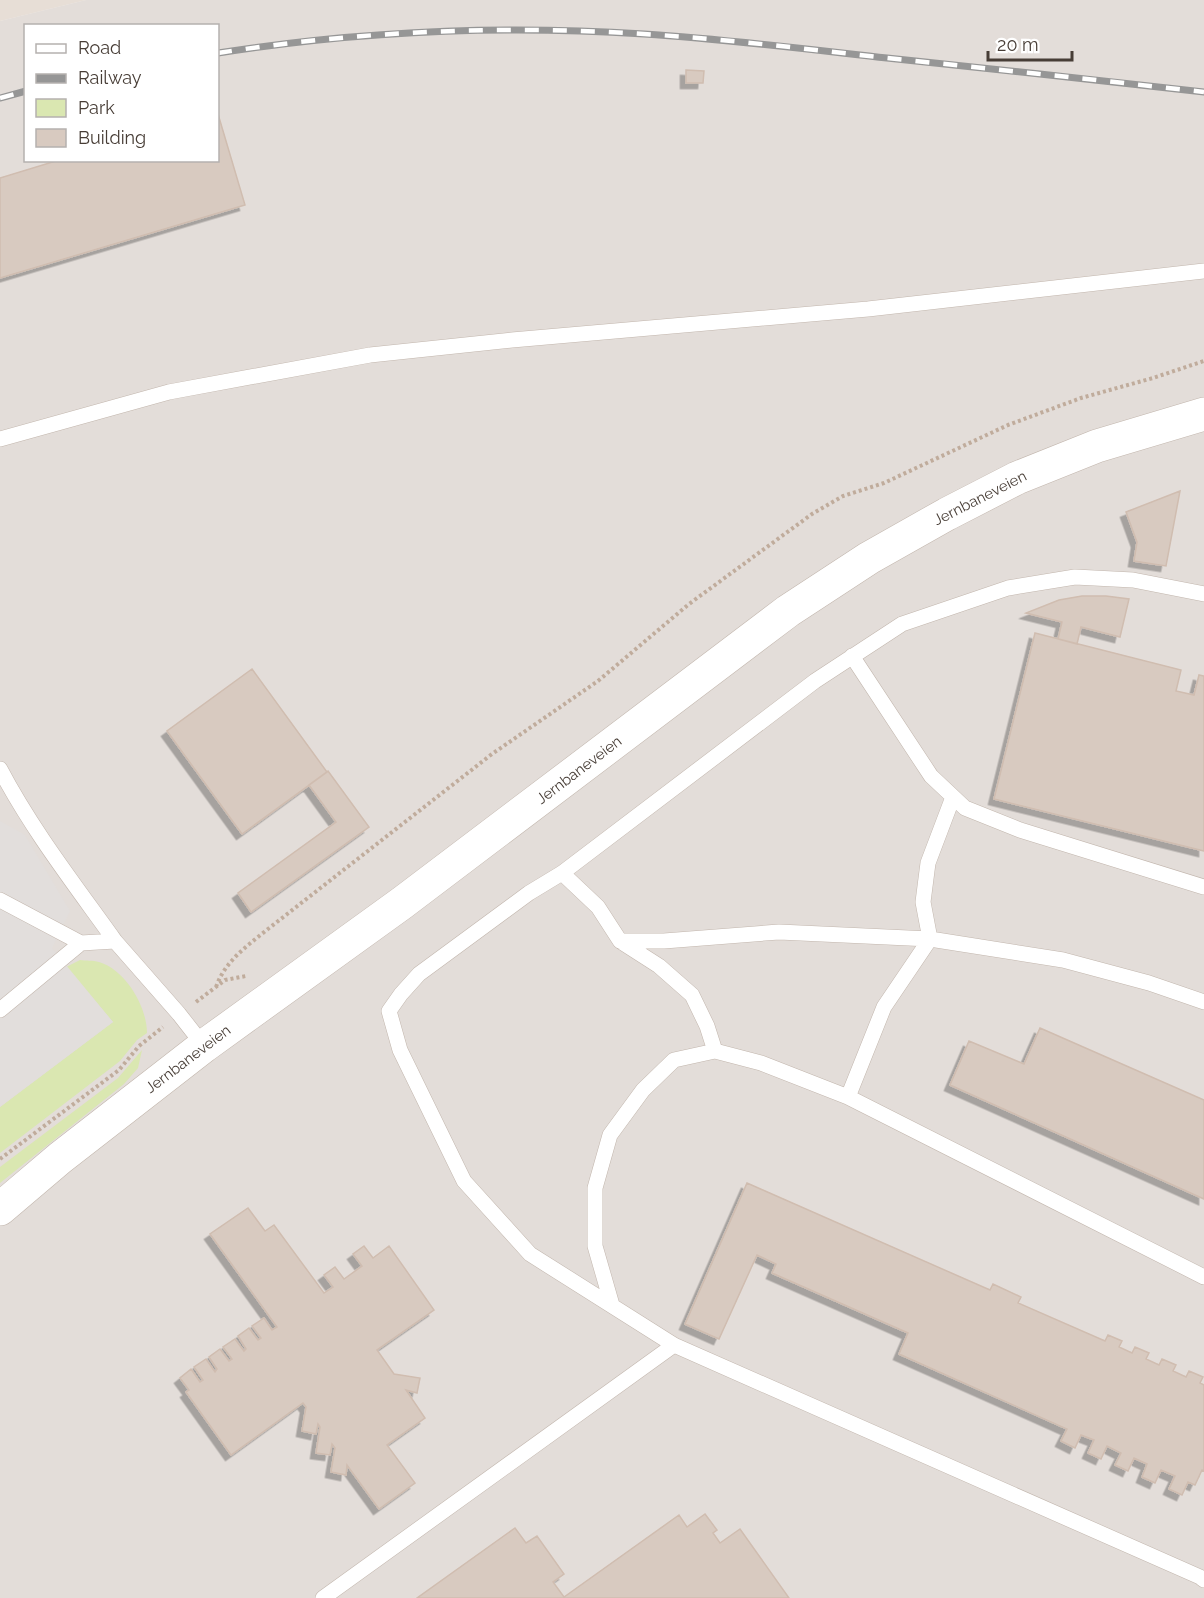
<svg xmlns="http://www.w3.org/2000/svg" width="1204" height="1598" viewBox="0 0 1204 1598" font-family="Raleway,sans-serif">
<defs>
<filter id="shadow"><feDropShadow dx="-5.5" dy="5.5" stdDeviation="0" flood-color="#0004"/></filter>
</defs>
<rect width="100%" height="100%" fill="#f3ede8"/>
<path fill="#e7ded6" d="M0 0H86L0 21Z"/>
<path fill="#e3ddd9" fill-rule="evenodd" d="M86 0H1204V1598H0V21ZM26 26H218V160H26Z"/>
<path fill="#dae7b1" d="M80 960C86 961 93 960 99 962 126 970 147 1007 147 1033L137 1040 120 1061 0 1153V1107L113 1022 66 967Z
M142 1050 138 1068 124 1084 0 1183V1167L118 1078Z"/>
<path fill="#e2dedc" d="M0 821 25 835 70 911 52 948 113 1022 0 1107Z"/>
<path fill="#d8cac0" stroke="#d0bdb0" stroke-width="1.5" filter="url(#shadow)" d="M686 70 704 71 703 83H686Z
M218 114 245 205 0 278V178L59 160H218Z
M1180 491 1166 566 1134 561 1137 542 1126 512Z
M1082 596H1106L1129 599 1120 637 1081 627 1077 644 1058 639 1062 622 1026 613 1059 600Z
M1035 633 1181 670 1176 691 1194 695 1199 675 1204 676V851L994 799Z
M252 669 327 772 242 834 167 731Z
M328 771 369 827 251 912 238 893 336 822 309 785Z
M1040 1028 1204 1100V1199L950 1085 969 1041 1024 1064Z
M747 1183 990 1290 993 1284 1021 1297 1018 1303 1105 1341 1108 1335 1122 1341 1119 1347 1132 1353 1135 1347 1149 1353 1146 1359 1159 1365 1162 1359 1176 1365 1173 1371 1186 1377 1189 1371 1203 1377 1200 1383 1204 1385V1471L1202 1470 1195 1485 1188 1482 1182 1495 1169 1489 1175 1476 1161 1470 1155 1483 1142 1477 1147 1464 1134 1458 1128 1471 1115 1465 1121 1453 1107 1446 1101 1459 1088 1453 1094 1440 1081 1435 1075 1448 1061 1441 1067 1429 899 1354 908 1333 772 1273 776 1264 757 1255 719 1339 685 1324Z
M248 1208 265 1231 274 1225 324 1293 333 1287 324 1275 335 1267 344 1279 362 1266 353 1254 364 1246 373 1258 389 1246 434 1310 377 1350 394 1374 420 1378 417 1393 406 1390 425 1418 387 1445 415 1483 379 1509 347 1465 346 1475 331 1472 335 1448 332 1444 330 1455 316 1453 320 1427 318 1424 316 1434 302 1431 306 1407 303 1403 231 1455 186 1392 189 1390 180 1378 191 1369 200 1382 203 1380 194 1367 206 1359 215 1372 217 1369 209 1357 220 1349 229 1361 232 1359 223 1347 235 1339 244 1351 246 1349 238 1336 249 1328 258 1340 261 1338 252 1326 264 1318 272 1330 277 1327 210 1234Z
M705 1514 717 1530 713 1533 720 1543 740 1529 789 1598H417L515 1528 526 1543 537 1536 564 1574 553 1582 564 1597 679 1515 687 1527Z"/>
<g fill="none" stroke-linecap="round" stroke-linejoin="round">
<g stroke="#c2b6ad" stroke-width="16">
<path id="service" d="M0 439 169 392 370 355 512 340 868 309 1204 271
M1204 594 1133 580 1075 577 1008 588 902 624 815 681 562 873 529 893 419 974 401 994 389 1011 400 1050 464 1181 530 1254 674 1345 1200 1577 1204 1580
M852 656 931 776 965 808 1020 830 1204 887
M0 769C32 830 75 885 115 941
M562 873 598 907 620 941 659 966 692 995 707 1026 715 1051
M0 900 81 943
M620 941H664L779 932 930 939 923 902 928 863 953 797
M0 1010 81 943 115 941 179 1014 204 1046
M848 1097 884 1007 930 939 1063 960 1149 983 1204 1002
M612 1305 595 1246V1188L610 1135 643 1090 674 1060 715 1051 761 1063 848 1097 1204 1277
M323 1598 674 1345"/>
</g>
<g stroke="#c2b6ad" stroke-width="34">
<path id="tertiary" d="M0 1209 60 1158 204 1046 402 903 788 611 869 558 947 514 1017 478 1097 446 1204 414"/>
</g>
<path stroke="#c0ac9c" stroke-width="4" stroke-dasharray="3 3" stroke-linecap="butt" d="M216 987C225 961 247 946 268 929L492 754 598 681 689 604 812 514 843 496 884 483 1008 425 1081 398 1153 378 1204 361
M196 1002 225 980 246 976
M0 1159 119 1070 139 1046 163 1027"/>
<use href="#service" stroke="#fff" stroke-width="15"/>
<use href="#tertiary" stroke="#fff" stroke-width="33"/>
<g stroke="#969696" stroke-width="7">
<path id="rail" d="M218 53C358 31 502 25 644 34 726 39 806 49 887 58 993 69 1098 80 1204 92
M0 98 26 91"/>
</g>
<use href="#rail" stroke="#fff" stroke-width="4.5" stroke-dasharray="14" stroke-linecap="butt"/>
</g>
<g text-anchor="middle" stroke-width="5" stroke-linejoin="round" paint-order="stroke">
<g font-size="15" fill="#473d36" stroke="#fff">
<text transform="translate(980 498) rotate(-27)" y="5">Jernbaneveien</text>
<text transform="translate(579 770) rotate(-37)" y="5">Jernbaneveien</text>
<text transform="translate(188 1059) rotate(-37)" y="5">Jernbaneveien</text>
</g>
</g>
<rect x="24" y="24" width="195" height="138" fill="#ffffff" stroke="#b5b1af" stroke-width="1.5"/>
<rect x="36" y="44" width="30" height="9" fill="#ffffff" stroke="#b5b1af" stroke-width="1.5"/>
<text x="78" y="54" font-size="18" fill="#473d36">Road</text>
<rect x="36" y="74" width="30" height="9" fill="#969696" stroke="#b5b1af" stroke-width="1.5"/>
<text x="78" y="84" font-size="18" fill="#473d36">Railway</text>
<rect x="36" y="99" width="30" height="18" fill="#dae7b1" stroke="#b5b1af" stroke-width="1.5"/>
<text x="78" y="114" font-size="18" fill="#473d36">Park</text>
<rect x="36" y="129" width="30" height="18" fill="#d8cac0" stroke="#b5b1af" stroke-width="1.5"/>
<text x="78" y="144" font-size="18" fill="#473d36">Building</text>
<path d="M988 51v9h84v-9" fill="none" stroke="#473d36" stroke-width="3"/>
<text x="997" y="51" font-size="18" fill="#473d36" stroke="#ffffff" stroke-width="4.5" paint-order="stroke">20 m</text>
</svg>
